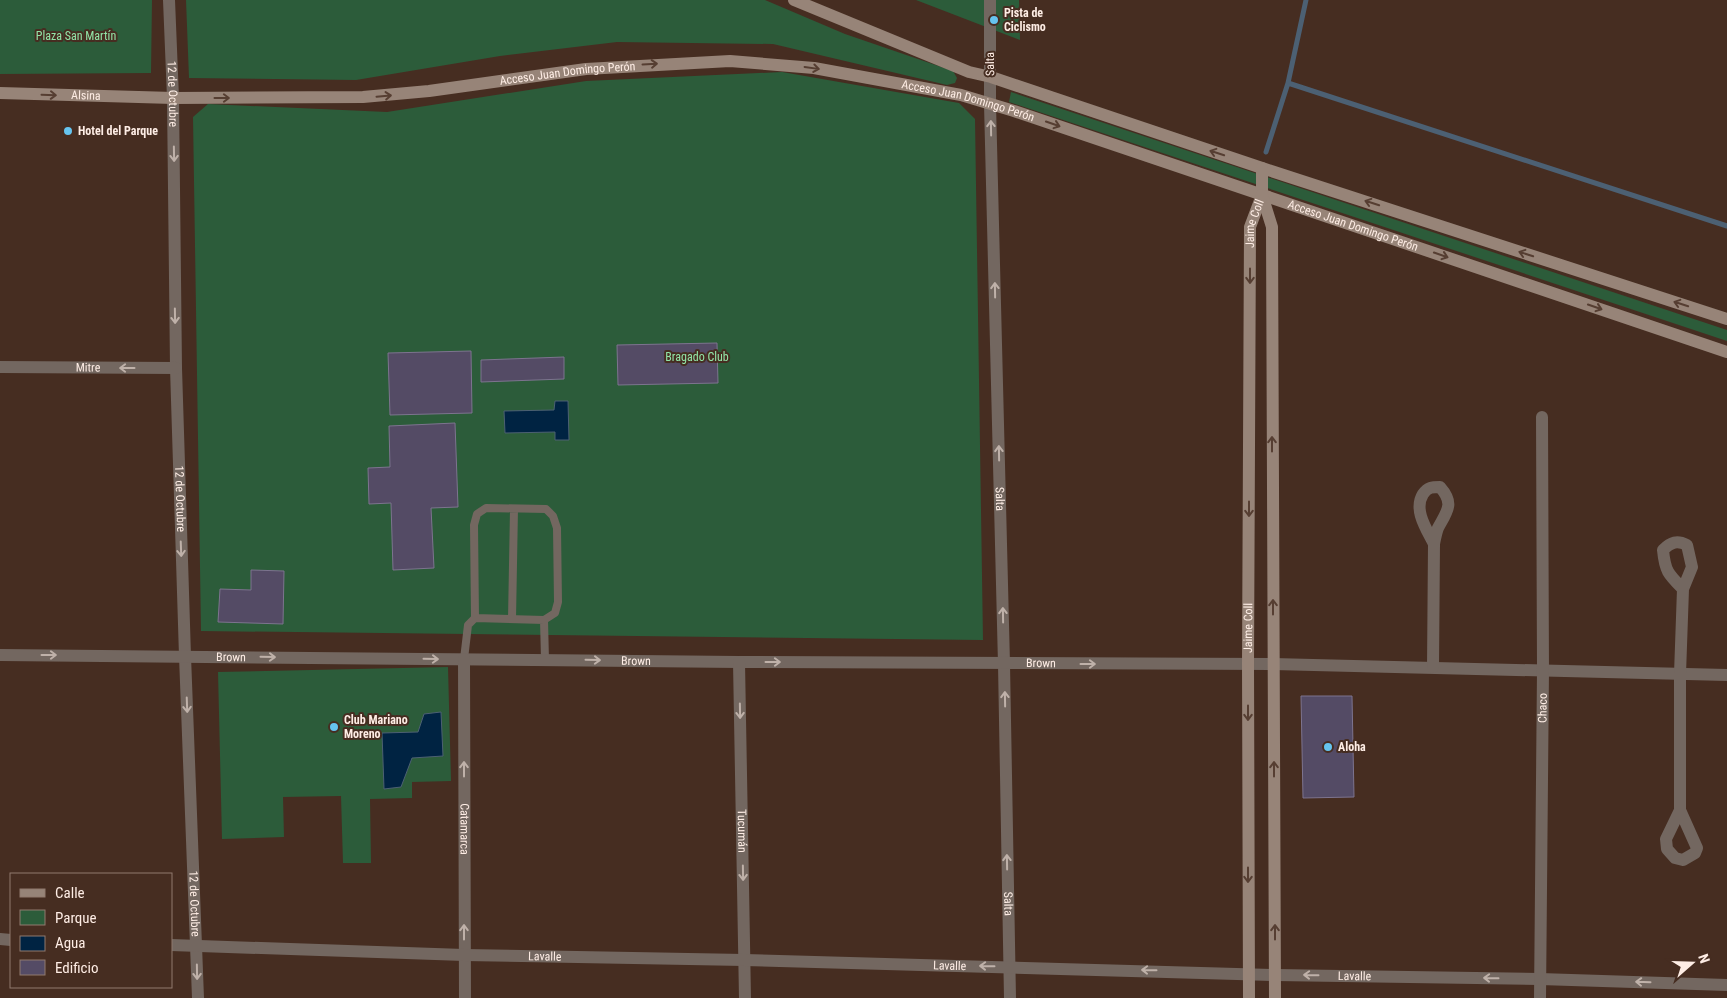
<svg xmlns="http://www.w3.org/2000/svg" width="1727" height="998" viewBox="0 0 1727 998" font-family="'Roboto Condensed',sans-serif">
<rect width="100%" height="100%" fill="#462d21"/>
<path fill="#2c5c3a" d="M0 0H152L151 73 0 74Z
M186 0H765L845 34 953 71 957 78 955 83 947 85 773 44 617 42 500 56 356 80 189 78Z
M916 0H1019L1020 40Z
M782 72 959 103 975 119 983 640 201 631 193 117 208 104 387 112 586 81Z
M1011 92 1727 330V341L1009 102Z
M448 667 451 781 412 782V798L370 799 371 863H343L341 796 283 797 284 837 222 839 218 672Z"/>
<path fill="#002342" stroke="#4c6073" d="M555 401H568L569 440H555V432L505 433 504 411 554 410Z
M441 712 443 756 412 758 401 787 384 789 382 733 418 732 424 714Z"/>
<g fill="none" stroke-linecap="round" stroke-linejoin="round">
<path stroke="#4c6073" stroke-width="5" d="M1288 83 1727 226
M1266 152 1288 83 1306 0"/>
</g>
<path fill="#544b65" stroke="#7d748f" d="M717 343 718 383 618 385 617 345Z
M471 351 472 413 390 415 388 353Z
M564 357V379L481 382V360Z
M455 423 458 507 431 508 434 568 393 570 391 503 369 504 368 468 390 467 389 426Z
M251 570 284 571 283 624 218 622 220 589 251 590Z
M1301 696H1352L1354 797 1303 798Z"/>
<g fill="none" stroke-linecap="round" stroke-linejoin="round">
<path stroke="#736760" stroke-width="8" d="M475 618 544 620
M512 619 514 509
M464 659 468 625 475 618 474 525 477 514 486 508 546 509 553 516 557 528 558 602 555 613 544 620 545 660"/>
<g stroke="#736760" stroke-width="12">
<path id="s1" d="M169 0 173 98 176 368 185 656 198 998"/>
<path id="s2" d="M990 0V104L1004 664 1010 998"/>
<path id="s3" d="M0 367 176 368"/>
<path id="s4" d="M0 655 739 662 1273 664 1727 675"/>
<path id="s5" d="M464 659 465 998"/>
<path id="s6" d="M739 662 745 998"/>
<path d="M1433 667 1434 544C1435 539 1436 533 1438 528 1447 511 1455 504 1440 487 1432 487 1428 487 1423 494 1413 510 1427 530 1434 544"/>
<path d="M1680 810 1697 848 1695 853 1683 860 1675 858 1667 849 1666 839 1680 810V674L1683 589 1692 567 1687 545C1677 540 1671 542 1663 550 1665 571 1668 574 1683 589"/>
<path d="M0 939 11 940"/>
<path id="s7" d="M171 945 464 955 744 960 1275 975 1540 979 1727 985"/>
<path id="s8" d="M1540 998 1543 670 1542 417"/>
</g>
<g stroke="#978478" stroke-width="12">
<path d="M794 0 969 72 991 77 1262 168 1727 319"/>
<path id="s9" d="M0 93 173 98 363 97 429 91 586 69 730 61 814 68 961 95 1014 111 1727 352"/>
<path d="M1262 168V195L1272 227 1275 998"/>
<path id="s10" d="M1249 998 1248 664 1250 227 1262 195"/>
</g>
</g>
<defs><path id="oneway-shaft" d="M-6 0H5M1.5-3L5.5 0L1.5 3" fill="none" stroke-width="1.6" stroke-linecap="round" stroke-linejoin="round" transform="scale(1.25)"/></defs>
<g stroke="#563e32">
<use href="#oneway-shaft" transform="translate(650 64) rotate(-3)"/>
<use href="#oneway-shaft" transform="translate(812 68) rotate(8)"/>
<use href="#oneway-shaft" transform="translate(49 95) rotate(2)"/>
<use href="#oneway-shaft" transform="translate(384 96) rotate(-5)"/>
<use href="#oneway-shaft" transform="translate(222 98)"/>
<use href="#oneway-shaft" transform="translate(1053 124) rotate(19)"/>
<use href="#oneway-shaft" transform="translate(1217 153) rotate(-162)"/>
<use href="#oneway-shaft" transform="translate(1372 203) rotate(-162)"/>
<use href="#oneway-shaft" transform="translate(1526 254) rotate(-162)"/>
<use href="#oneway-shaft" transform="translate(1441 255) rotate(19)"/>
<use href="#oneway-shaft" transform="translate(1250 276) rotate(90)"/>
<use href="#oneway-shaft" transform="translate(1681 304) rotate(-162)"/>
<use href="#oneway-shaft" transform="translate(1595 307) rotate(19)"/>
<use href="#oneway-shaft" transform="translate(1272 444) rotate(-90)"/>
<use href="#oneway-shaft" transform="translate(1249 509) rotate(90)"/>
<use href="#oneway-shaft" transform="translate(1273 607) rotate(-90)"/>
<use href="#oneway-shaft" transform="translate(1248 713) rotate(90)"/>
<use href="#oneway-shaft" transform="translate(1274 769) rotate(-90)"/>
<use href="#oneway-shaft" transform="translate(1248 875) rotate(90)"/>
<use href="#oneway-shaft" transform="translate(1275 932) rotate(-90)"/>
</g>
<g stroke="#bfb1a9">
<use href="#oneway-shaft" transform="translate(991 128) rotate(-91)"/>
<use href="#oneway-shaft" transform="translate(174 154) rotate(89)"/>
<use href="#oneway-shaft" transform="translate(995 290) rotate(-91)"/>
<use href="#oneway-shaft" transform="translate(175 316) rotate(89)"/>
<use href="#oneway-shaft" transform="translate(127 368) rotate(-180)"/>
<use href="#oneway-shaft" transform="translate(999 453) rotate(-91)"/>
<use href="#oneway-shaft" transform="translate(181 549) rotate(88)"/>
<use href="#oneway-shaft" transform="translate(1003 615) rotate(-91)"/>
<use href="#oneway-shaft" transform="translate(49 655)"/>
<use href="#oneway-shaft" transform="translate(268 657) rotate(1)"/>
<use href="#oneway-shaft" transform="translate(431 659) rotate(1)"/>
<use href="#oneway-shaft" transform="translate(593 660) rotate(1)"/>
<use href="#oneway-shaft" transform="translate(773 662)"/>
<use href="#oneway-shaft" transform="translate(1088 664)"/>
<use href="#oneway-shaft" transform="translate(1005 699) rotate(-91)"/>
<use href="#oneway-shaft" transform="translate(187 705) rotate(88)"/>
<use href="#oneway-shaft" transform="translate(740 711) rotate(89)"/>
<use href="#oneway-shaft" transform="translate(464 769) rotate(-90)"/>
<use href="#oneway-shaft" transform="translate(1007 862) rotate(-91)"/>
<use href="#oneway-shaft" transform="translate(743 873) rotate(89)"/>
<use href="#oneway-shaft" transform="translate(464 932) rotate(-90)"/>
<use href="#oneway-shaft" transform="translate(987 966) rotate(-179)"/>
<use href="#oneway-shaft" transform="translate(1149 970) rotate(-179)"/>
<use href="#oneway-shaft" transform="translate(197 972) rotate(89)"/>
<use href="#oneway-shaft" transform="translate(1311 975) rotate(-179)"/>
<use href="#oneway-shaft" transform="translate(1491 978) rotate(-179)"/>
<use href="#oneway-shaft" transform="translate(1643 982) rotate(-178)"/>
</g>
<g fill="#66c4ef" stroke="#462d21" stroke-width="2">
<circle cx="994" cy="20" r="5"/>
<circle cx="68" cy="131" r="5"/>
<circle cx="334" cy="727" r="5"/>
<circle cx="1328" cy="747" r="5"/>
</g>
<g text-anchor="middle" stroke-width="4" stroke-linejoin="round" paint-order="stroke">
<g font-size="12" font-weight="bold" fill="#feede5" stroke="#462d21" text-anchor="start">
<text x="1004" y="17">Pista de<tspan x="1004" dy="14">Ciclismo</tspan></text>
<text x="78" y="135">Hotel del Parque</text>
<text x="344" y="724">Club Mariano<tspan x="344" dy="14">Moreno</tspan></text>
<text x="1338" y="751">Aloha</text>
</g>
<g font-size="12" fill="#92e5a8" stroke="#462d21">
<text x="76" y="40">Plaza San Martín</text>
<text x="697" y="361">Bragado Club</text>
</g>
<g font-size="12" fill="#feede5" stroke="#462d21">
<text transform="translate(990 64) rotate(-91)" y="4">Salta</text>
<text dy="4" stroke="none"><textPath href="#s9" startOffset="569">Acceso Juan Domingo Perón</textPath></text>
<text dy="4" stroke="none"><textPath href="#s1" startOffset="94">12 de Octubre</textPath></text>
<text dy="4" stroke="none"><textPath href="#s9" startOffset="86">Alsina</textPath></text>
<text dy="4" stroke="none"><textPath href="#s9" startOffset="974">Acceso Juan Domingo Perón</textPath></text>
<text dy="4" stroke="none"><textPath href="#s10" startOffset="775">Jaime Coll</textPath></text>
<text dy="4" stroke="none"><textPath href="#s9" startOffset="1379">Acceso Juan Domingo Perón</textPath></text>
<text dy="4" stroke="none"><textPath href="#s3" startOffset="88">Mitre</textPath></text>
<text dy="4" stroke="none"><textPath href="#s1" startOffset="499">12 de Octubre</textPath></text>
<text dy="4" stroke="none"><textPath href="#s2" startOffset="499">Salta</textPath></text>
<text dy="4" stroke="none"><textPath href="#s10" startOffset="370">Jaime Coll</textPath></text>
<text dy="4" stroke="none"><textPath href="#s4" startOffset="231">Brown</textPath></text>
<text dy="4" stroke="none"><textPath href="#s4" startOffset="636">Brown</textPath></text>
<text dy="4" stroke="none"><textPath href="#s4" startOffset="1041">Brown</textPath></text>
<text dy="4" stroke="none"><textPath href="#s8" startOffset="290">Chaco</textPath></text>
<text dy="4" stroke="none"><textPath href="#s5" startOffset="170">Catamarca</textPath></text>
<text dy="4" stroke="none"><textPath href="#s6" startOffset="169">Tucumán</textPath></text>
<text dy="4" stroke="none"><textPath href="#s1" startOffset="904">12 de Octubre</textPath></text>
<text dy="4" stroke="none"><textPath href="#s2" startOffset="904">Salta</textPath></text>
<text dy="4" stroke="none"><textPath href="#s7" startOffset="374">Lavalle</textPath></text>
<text dy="4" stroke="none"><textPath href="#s7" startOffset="779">Lavalle</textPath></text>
<text dy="4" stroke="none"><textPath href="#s7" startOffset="1184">Lavalle</textPath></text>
</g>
</g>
<rect x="10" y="873" width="162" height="115" fill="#462d21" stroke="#907a6f"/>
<rect x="20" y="889" width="25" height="8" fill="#978478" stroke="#907a6f"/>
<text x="55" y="898" font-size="15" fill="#feede5">Calle</text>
<rect x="20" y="910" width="25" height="15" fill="#2c5c3a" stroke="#907a6f"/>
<text x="55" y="923" font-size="15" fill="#feede5">Parque</text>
<rect x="20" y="936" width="25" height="15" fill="#002342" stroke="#907a6f"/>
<text x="55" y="948" font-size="15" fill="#feede5">Agua</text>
<rect x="20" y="960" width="25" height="15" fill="#544b65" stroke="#907a6f"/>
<text x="55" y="973" font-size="15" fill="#feede5">Edificio</text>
<g transform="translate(1692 963) rotate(70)" stroke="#462d21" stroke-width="4" paint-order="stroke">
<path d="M0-4L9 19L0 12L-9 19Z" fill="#feede5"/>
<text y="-8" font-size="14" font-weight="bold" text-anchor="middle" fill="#feede5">N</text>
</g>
</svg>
